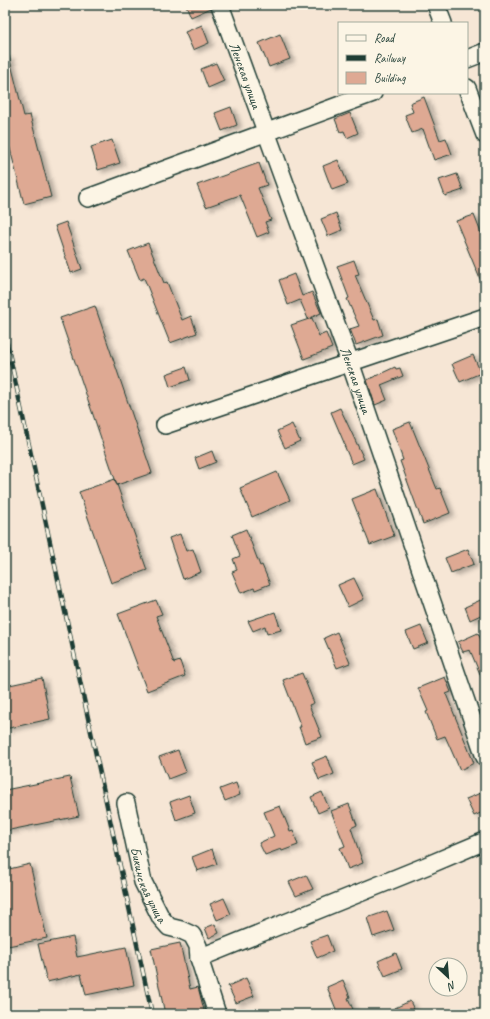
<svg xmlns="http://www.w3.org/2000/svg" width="490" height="1019" viewBox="0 0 490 1019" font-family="Caveat,sans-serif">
<defs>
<filter id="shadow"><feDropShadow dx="4.5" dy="2.5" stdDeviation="2" flood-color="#0004"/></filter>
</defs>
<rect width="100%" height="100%" fill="#f6e6d5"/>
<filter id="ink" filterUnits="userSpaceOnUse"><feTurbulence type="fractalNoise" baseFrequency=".025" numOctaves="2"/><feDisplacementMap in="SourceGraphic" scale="8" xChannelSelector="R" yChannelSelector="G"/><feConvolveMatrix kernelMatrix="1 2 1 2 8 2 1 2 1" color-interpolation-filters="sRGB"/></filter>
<g filter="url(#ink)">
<path fill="#dea993" stroke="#1f3d34" filter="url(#shadow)" d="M186 5H210L211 8 191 17Z
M202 25 209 43 193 50 185 32Z
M280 34 290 59 269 67 259 43Z
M9 56 24 116 30 115 51 197 24 204 5 129V57Z
M216 63 224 81 208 88 201 69Z
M424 97 440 140 446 138 452 154 434 160 423 129 412 133 405 115 413 112 410 103Z
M231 107 237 125 222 131 215 113Z
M350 113 358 133 347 138 344 131 340 132 335 119Z
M112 140 120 163 98 170 91 147Z
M338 160 348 184 332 190 323 166Z
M259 163 267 185 258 188 271 220 265 222 269 232 257 237 240 195 206 207 197 185Z
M457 174 463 190 445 196 439 180Z
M336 213 342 230 328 236 321 219Z
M474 215 485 243V291L456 221Z
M66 222 82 269 71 273 55 226Z
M148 243 164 283 167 282 182 320 191 316 197 333 170 343 144 278 140 280 128 251Z
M354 260 359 274 355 275 374 320 378 319 383 335 356 345 350 329 359 326 347 299 349 298 337 266Z
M294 274 302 296 312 292 321 313 308 319 300 300 288 305 279 280Z
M95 306 152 473 117 485 60 318Z
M312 318 319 336 326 333 332 348 304 359 291 325Z
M473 355 481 373 460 382 452 364Z
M186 367 190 380 170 387 166 374Z
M395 367 396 369 400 368 403 376 381 385 387 400 375 405 367 380Z
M340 408 364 459 352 464 344 445H345L331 412Z
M410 422 437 489 440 488 450 513 423 524 400 461 403 460 392 429Z
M292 424 300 441 285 448 277 431Z
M212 451 216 462 199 469 195 458Z
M277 472 290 500 252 517 240 488Z
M115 479 147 570 111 583 79 492Z
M377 489 394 536 370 545 352 499Z
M246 529 260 566 262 565 270 584 255 590 254 588 241 593 232 572 237 570 233 559 240 556 232 535Z
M180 534 186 551 193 549 201 572 183 579 169 538Z
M468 549 474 564 451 573 445 558Z
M354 578 364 599 348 607 338 585Z
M485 598V613L470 620 465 607Z
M156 600 162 614 156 616 174 663 180 661 185 676 147 691 118 614Z
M275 612 281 630 267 634 265 626 253 631 248 621Z
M421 626 428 643 413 649 406 632Z
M337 632 350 663 337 668 324 638Z
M478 633 485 649V686L470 650 463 652 458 642Z
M302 673 314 703 309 705 322 737 305 743 299 727H301L283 680Z
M445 677 451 692 446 694 474 763 460 770 445 736 437 739 426 712 428 711 418 688Z
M42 678 50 719 5 729V686Z
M178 750 186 772 168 779 159 757Z
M327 756 334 774 319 780 312 762Z
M70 777 79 816 5 831V790Z
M236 783 240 795 225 801 220 789Z
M322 792 329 808 318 813 311 797Z
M483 792 485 798V811L474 816 466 799Z
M189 795 195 813 176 820 170 802Z
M349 804 357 825 351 828 363 863 348 869 340 848 345 846 331 811Z
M280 806 290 831 293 830 298 845 282 851 281 849 265 855 259 843 274 836 264 812Z
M212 849 217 864 197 871 192 857Z
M30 864 47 938 8 946 5 933V870Z
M306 875 313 889 296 896 289 882Z
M224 898 231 914 217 920 210 904Z
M387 911 394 930 373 937 367 918Z
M215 924 219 933 209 938 205 928Z
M327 935 333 951 317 958 310 941Z
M73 937 77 957 126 947 134 985 86 995 81 974 47 982 38 944Z
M180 943 190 989 198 987 205 1014H165L151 949Z
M396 953 402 969 385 976 378 961Z
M246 978 254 996 236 1003 228 986Z
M343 980 350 997 348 998 355 1014H338L327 987Z
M410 1001 416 1014H382Z"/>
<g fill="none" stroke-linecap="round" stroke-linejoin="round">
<g stroke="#1f3d34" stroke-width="20">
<g id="minor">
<path id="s1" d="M220 5 350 362 485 757"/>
<path d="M436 5 443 23"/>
<path d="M467 59 485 52"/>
<path d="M467 88 485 135"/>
<path d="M88 198 373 93"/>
<path d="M165 425 485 317"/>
<path id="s2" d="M126 803 143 882 161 918 169 927 181 930 192 935 198 946 199 958 217 1014"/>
<path d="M199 958 426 866 485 841"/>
</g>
</g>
<use href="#minor" stroke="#fcf5e5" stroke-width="17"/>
<g stroke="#1f3d34" stroke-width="4.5">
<path id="rail" d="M5 334 152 1014"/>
</g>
<use href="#rail" stroke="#fcf5e5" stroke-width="3" stroke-dasharray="9" stroke-linecap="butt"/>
</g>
</g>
<g text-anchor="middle" stroke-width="3" stroke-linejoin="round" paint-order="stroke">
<g font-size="14" fill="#1f3d34" stroke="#fcf5e5">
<text dy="5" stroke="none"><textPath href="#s1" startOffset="75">Ленская улица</textPath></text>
<text dy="5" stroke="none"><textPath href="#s1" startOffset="399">Ленская улица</textPath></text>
<text dy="5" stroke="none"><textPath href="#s2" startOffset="85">Бикинская улица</textPath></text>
</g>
</g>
<rect width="490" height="1019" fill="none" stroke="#fcf5e5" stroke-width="20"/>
<rect x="10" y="10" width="470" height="999" fill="none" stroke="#1f3d34" stroke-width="1.5" filter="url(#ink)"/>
<rect x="338" y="22" width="130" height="72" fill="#fcf5e5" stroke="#a4ab9e"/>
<rect x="346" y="35" width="20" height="6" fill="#fcf5e5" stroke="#a4ab9e"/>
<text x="374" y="42" font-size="12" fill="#1f3d34">Road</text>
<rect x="346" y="55" width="20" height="6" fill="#1f3d34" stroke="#a4ab9e"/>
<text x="374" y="62" font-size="12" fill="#1f3d34">Railway</text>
<rect x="346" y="72" width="20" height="12" fill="#dea993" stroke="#a4ab9e"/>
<text x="374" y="82" font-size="12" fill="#1f3d34">Building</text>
<g transform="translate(448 977) rotate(154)"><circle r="19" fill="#fcf5e5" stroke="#a4ab9e"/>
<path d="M0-3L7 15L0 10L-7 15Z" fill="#1f3d34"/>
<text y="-6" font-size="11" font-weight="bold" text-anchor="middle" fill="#1f3d34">N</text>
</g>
</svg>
